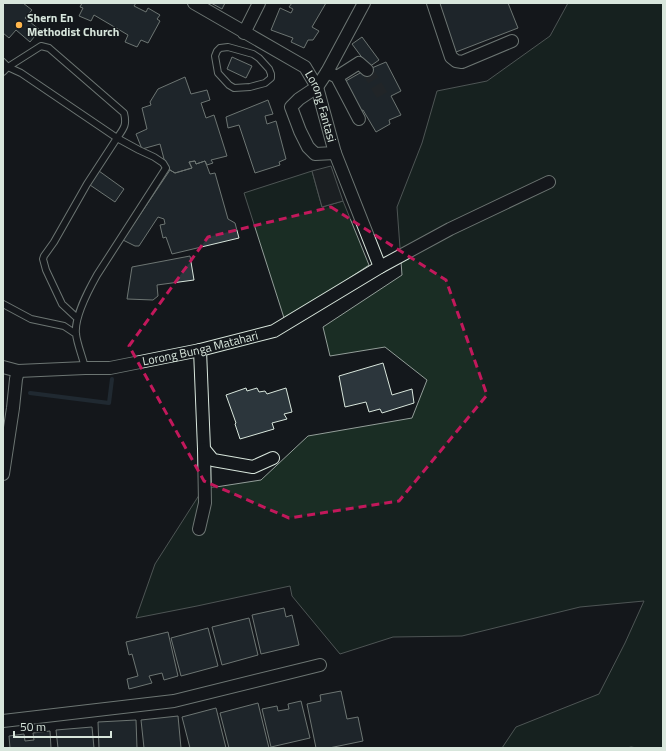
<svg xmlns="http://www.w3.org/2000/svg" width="666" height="751" viewBox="0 0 666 751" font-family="'Titillium Web',sans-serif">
<rect width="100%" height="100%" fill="#14181c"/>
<path fill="#1a2d24" stroke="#939e99" d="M568 3H663V748H637L631 747 627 748H502L516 727 599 694 625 643 644 601 580 607 462 636 393 637 340 654 292 596 290 586 197 606 136 618 155 564 203 489 261 480 308 436 412 418 427 380 385 347 330 356 323 327 402 275 397 207 422 143 437 91 487 81 550 36Z
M312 171 322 207 343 201 369 265 285 321 244 193Z"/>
<path fill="#24282b" stroke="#939e99" d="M331 166 343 201 322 207 312 171Z"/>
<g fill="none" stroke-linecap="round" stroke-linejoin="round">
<path stroke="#2f3f4d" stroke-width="4" d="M30 393 109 403 112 379"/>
</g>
<path fill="#2c363c" stroke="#d8e6dc" d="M3 3H23L32 10 25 18 40 30 30 42 16 30 9 38 3 33Z
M82 3H136L134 6 146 12 148 8 160 15 157 19 160 21 148 43 141 40 137 47 125 42 128 35 94 15 91 21 79 16 83 8 80 7Z
M211 3H225L222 9Z
M292 3H326L312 27 319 31 313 40H308L304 48 291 42 293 38 271 30 280 8 291 13 293 9 289 7Z
M436 3H508L518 28 456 52Z
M362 37 379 60 369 67 352 44Z
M232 57 252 66 246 78 227 69Z
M386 62 401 91 391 96 401 115 389 120 390 124 376 132 363 110 360 111 344 82 360 73Z
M185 77 191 94 207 90 210 100 201 103 206 118 214 115 227 156 211 160 213 163 207 165 205 161 196 164 195 161 189 162 192 168 175 173 170 170 164 159 160 144 142 149 136 134 147 129 142 108 151 105 150 102 158 89Z
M268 100 273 114 265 116 267 124 276 121 286 159 279 162 280 165 255 173 239 125 228 128 226 117Z
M195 161 196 164 205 161 210 174 215 173 228 219 235 223 239 238 172 254 166 237 163 238 160 225 165 224 164 219 158 217 139 246H135L123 240 170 170 175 173 192 168 189 162Z
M99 171 124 189 115 202 90 185Z
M190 256 194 280 157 285 158 296 153 300 127 299 132 267Z
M383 363 392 395 412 389 414 403 382 413 380 409 369 412 366 402 345 407 339 376Z
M246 388 247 391 257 388 259 392 265 391 267 394 286 388 292 412 284 414 287 419 272 423 274 429 240 439 235 424 236 423 226 395Z
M284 608 286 617 292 615 299 645 261 654 252 615Z
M249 618 258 655 222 665 212 627Z
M208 628 218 666 181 676 171 638Z
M168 632 178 676 164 680 162 673 149 676 152 683 129 689 127 679 138 676 132 654 129 655 126 642Z
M341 691 347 719 358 717 363 741 329 748H316L307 704 321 701 320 695Z
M301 701 310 738 271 747 262 709 277 706 278 711 289 709 288 704Z
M258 703 269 748H229L220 713Z
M216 708 226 748H190L182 717Z
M178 716 181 748H144L141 720Z
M136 720 137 748H99L98 722Z
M92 727 94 748H58L56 730Z
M50 731 51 748H10L9 736 24 734 25 741 34 740 33 733Z"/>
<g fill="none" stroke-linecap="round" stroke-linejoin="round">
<path stroke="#313739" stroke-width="12" stroke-dasharray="12 6" stroke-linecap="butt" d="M367 70 382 95"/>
<g stroke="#d8e6dc" stroke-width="8">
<path id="service" d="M41 46 49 48 124 113C127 125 124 128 117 138L21 73 8 67Z
M228 47 253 54 259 58 269 69 271 74V78L265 83 250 87 234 88 229 85 218 73 215 56 217 51 220 48Z
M3 62 8 67 3 72
M3 304 31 319 64 326 76 334
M77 318 62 304 46 270 43 259 44 256 54 242 87 184 117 138 139 150 154 157 163 163 166 168 97 275C88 291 74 317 76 334 77 344 83 358 85 368"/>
</g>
<g stroke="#d8e6dc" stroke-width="14">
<g id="minor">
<path id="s1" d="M194 3 305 67 317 87 335 153 380 267"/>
<path d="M433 3 451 57 456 61 462 62 512 41"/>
<path d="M244 33 259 3"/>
<path d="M327 72 337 77 359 119"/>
<path d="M337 77 359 63 367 70"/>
<path d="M335 153 315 154 308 147 300 131 291 107 299 99 317 87 327 72 364 3"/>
<path d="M200 350 204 449 213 460 253 467 273 458"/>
<path id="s2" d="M3 367 18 371 85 368H110L200 350 274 331 380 267 450 229 549 182"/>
<path d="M3 474 13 408 16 379 18 371"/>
<path d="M199 529 205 503 204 449"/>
<path d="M3 721 174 701 320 665"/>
</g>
</g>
<use href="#service" stroke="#14181c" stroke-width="6"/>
<use href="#minor" stroke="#14181c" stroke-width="12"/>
</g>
<path d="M0 0H666V751H0ZM331 207 446 280 487 395 399 501 289 518 204 481 129 346 208 237Z" fill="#14181c" fill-opacity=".55" fill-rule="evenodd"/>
<path fill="none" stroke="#c2185b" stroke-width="3" stroke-dasharray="8 5" stroke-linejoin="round" d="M331 207 446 280 487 395 399 501 289 518 204 481 129 346 208 237Z"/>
<circle fill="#ffb74d" stroke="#14181c" stroke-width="1.5" cx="19" cy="25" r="4"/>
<g text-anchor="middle" stroke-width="3" stroke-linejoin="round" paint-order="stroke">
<g font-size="12" font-weight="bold" fill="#d8e6dc" stroke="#14181c" text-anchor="start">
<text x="27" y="22">Shern En<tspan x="27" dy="14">Methodist Church</tspan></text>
</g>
<g font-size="12" fill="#d8e6dc" stroke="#14181c">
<text dy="4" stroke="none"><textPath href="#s1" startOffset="171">Lorong Fantasi</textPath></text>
<text dy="4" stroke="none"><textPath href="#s2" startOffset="200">Lorong Bunga Matahari</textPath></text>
</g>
</g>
<rect width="666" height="751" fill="none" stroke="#d8e6dc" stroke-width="8"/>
<path d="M14 731v6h97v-6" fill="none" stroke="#d8e6dc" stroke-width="2"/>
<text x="20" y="731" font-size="12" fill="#d8e6dc" stroke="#14181c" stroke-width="3" paint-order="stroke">50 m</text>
</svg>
